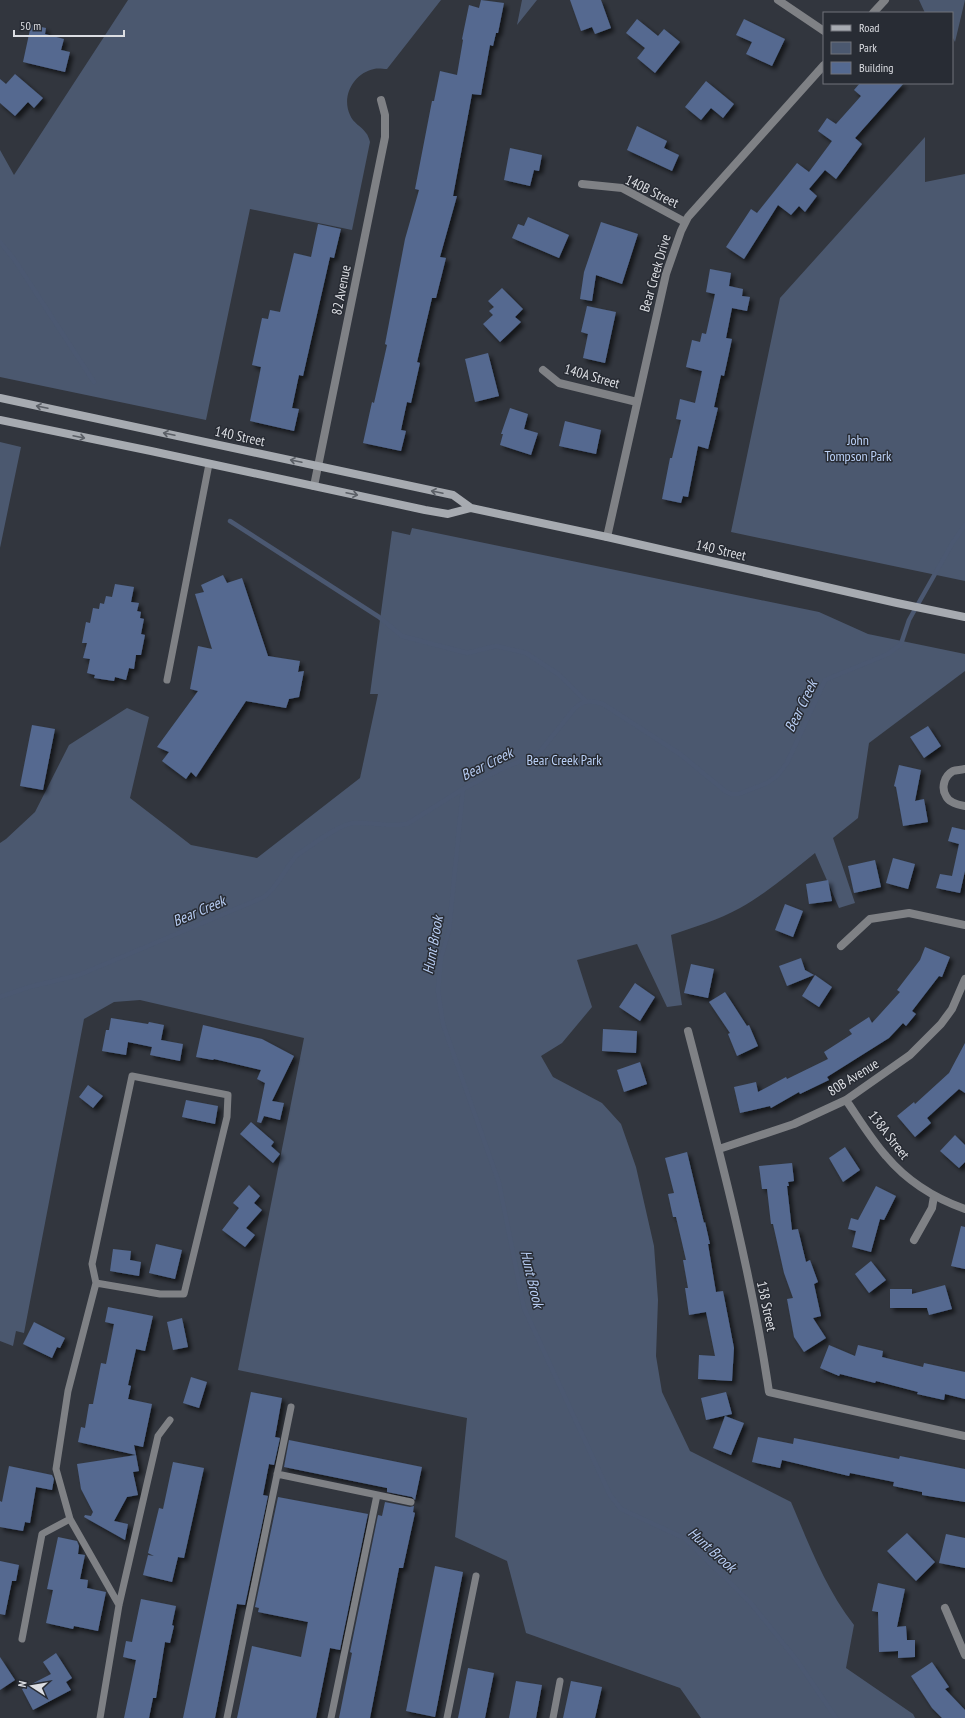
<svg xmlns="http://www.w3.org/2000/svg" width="965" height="1718" viewBox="0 0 965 1718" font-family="'PT Sans Narrow',sans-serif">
<defs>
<filter id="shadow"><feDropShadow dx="3.5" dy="3.5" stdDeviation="2" flood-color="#0009"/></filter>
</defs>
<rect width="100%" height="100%" fill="#32363e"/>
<path fill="#4b586f" d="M128 0H441L387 69C383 69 378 68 374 69 354 73 341 96 350 115 353 123 361 126 366 133 368 135 369 139 370 142L352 230 250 209 206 420 0 377V150L14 175Z
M522 0H537L517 25Z
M919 0H965L955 42 952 36V13H925Z
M925 137V182L965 174V581L731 532 780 298Z
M0 442 21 447 0 548Z
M412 528 819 612 868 634 965 654V671L869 743 858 818 833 838 855 903 839 908 815 853C791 872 767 893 740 908 718 920 695 927 671 935L682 1005 667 1007 637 944 577 960 592 1007 562 1043 541 1056 553 1077 602 1103 621 1124 636 1167 654 1246 658 1300 656 1356 662 1392 690 1451 791 1502C809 1544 825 1588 854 1625L846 1668 913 1714 915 1718H701L680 1688 526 1633 507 1561 455 1537 467 1418 238 1370 304 1038 140 1000 114 1002 84 1019 24 1333 16 1331 13 1346 0 1341V843L6 839 35 812 69 745 127 708 149 717 130 798 191 845 257 858 360 778 378 694H370L392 531 410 535Z"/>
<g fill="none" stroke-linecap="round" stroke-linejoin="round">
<path stroke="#4b5871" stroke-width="4.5" d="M0 242 14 259 94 382
M230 521 379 617 402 636 467 653 496 646 526 653 558 674 586 701
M463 789 449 930 441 958 438 991 443 1024 499 1183 524 1308 610 1495 621 1509 684 1538 750 1602 798 1662 836 1718
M0 997 29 987 79 975 264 897C279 886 285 868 297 855 311 846 339 824 354 823 372 822 390 827 407 824L463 789 499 770 539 753 574 709C583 700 591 700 603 704L680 754 725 791 731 794H739L767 783 777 776 787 763 825 680 888 654 901 644 909 620 953 542 965 525"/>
</g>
<path fill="#546990" filter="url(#shadow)" d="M481 0 504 3 498 33H496L493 46 490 45 481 95 472 94 453 196H457L440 257 446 258 436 298H432L417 362 420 363 411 403 407 402 401 430 406 431 401 451 363 443 372 402 374 403 387 345 385 344 405 239 419 190 415 189 432 101H434L440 71 457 75 463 40 462 39 469 5 479 8Z
M570 0H601L611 28 595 34 592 27 581 31Z
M637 19 658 36 664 29 680 42 655 73 637 58 645 48 626 33Z
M744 19 785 39 772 66 746 54 752 42 736 35Z
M31 25 46 28 45 34 64 39 61 50 70 52 65 72 23 62Z
M15 74 43 98 34 108 28 102 15 116 0 103V79L6 84Z
M706 81 734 104 723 118 711 108 701 120 685 107Z
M860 83H904L855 138 862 144 836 179 825 170 809 189 817 196 805 212 799 206 791 215 778 205 744 259 726 247 751 209 757 213 797 163 809 172 832 141 818 131 827 118 836 124 861 96 854 90Z
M637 126 667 141 664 148 679 155 672 171 627 150Z
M510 148 542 155 539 171 534 170 530 186 504 180Z
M528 217 569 235 559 258 512 238 518 224 524 226Z
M601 222 638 234 622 284 596 275 592 301 580 299 584 272Z
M318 224 341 229 334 258 330 257 303 376 299 375 292 408 299 409 294 431 250 421 261 367 252 365 262 318 268 319 270 310 280 312 294 253 311 257Z
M710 269 731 273 729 286 743 289 742 296 750 297 747 311 732 308 726 338 732 339 724 376 721 375 714 407 718 408 708 449 698 446 688 497 683 496 681 503 662 499 670 458H672L681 420 676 419 680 399 695 403 702 371 686 367 692 340 700 342 702 333 706 334 715 294 706 292Z
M502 288 523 309 515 317 521 322 500 342 483 324 493 315 489 311 494 307 488 301Z
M587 306 616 312 605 363 583 358 588 334 581 332Z
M488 353 499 396 475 402 465 359Z
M510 408 528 414 524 429 538 433 531 455 500 445 503 434H501Z
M565 421 601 430 596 454 559 446Z
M223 575 227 583 242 578 268 656 300 661 298 672 304 671 299 697 289 699 286 708 246 701 196 777 191 772 186 779 162 761 169 752 157 747 198 691 190 689 198 646 212 649 195 594 204 592 201 585Z
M115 584 134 587 131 602 139 603 137 611 141 612 140 618 144 619 141 634 145 635 141 655H136L134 669 129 668 126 680 115 677 114 681 94 678 95 675 87 673 90 659 83 658 87 643H82L86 622 90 623 93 608 99 609 100 603 104 604 106 596 112 597Z
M32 725 55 729 43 790 20 786Z
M928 726 941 746 924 758 910 737Z
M899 765 921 770 915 801 924 799 928 822 903 826 896 787 894 786Z
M952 827 965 830V871L960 893 936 888 940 874 952 876 959 844 948 841Z
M893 858 915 864 908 889 886 883Z
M875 860 881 887 854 893 848 866Z
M828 880 832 901 809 904 806 884Z
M785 904 803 911 793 937 775 930Z
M925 947 950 957 942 977 939 976 912 1011 916 1014 906 1026 903 1023 889 1038 827 1077 829 1080 800 1094 799 1092 771 1108 770 1106 740 1113 734 1087 756 1082 758 1092 786 1077 787 1079 828 1059 824 1052 852 1034 849 1030 869 1017 872 1023 900 992 897 990 920 960Z
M801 958 805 970 814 975 787 986 779 966Z
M691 964 714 969 708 998 684 993Z
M815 975 832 987 819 1007 802 996Z
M635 983 655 997 640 1021 619 1007Z
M725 992 747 1026 749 1025 758 1046 737 1056 728 1034 730 1033 709 1002Z
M111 1018 148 1024 149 1022 164 1025 161 1040 183 1044 180 1061 150 1055 152 1047 128 1042 126 1055 102 1051 106 1030H109Z
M203 1025 262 1039 294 1056 272 1101 284 1103 280 1120 264 1116 261 1123 257 1122 265 1083 257 1079 261 1070 214 1059 213 1060 196 1057Z
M603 1029 637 1031 636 1053 602 1051Z
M965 1043V1093L959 1089 927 1118 931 1123 915 1137 897 1116 914 1102 915 1104 949 1073Z
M640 1062 647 1084 624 1092 617 1070Z
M88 1085 103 1096 93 1108 79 1097Z
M186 1100 218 1106 215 1124 182 1117Z
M251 1122 274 1142 271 1146 280 1154 273 1163 240 1134Z
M955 1135 965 1145V1162L959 1168 940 1151Z
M845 1147 860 1170 843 1182 829 1158Z
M687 1152 704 1223 705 1222 710 1244H708L716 1292 723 1291 734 1348 732 1381 698 1379 699 1355 715 1356 706 1312 689 1315 685 1288H688L683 1260H686L676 1217H673L668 1194 674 1193 665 1158Z
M792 1163 794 1181 788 1182 789 1186H787L792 1230 798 1229 806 1262 810 1260 818 1282 814 1284 821 1316 813 1318 826 1338 804 1352 794 1337 787 1299 793 1298 784 1273 773 1224H771L767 1189H762L759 1166Z
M249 1185 260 1196 254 1203 262 1210 246 1228 255 1235 245 1247 222 1230 239 1208 233 1203Z
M876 1186 896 1196 884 1220 880 1219 871 1252 852 1247 856 1231 848 1229 851 1218 858 1220Z
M961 1226 965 1227V1269L951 1266Z
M156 1244 182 1250 175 1279 149 1273Z
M113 1249 131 1251 130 1260 141 1262 139 1276 110 1271Z
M871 1261 886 1280 869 1293 855 1274Z
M945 1285 952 1309 929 1315 927 1308H890V1289H912V1294Z
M108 1307 153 1316 145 1351 136 1349 128 1385 131 1386 128 1399 152 1404 143 1447 134 1445 136 1455 78 1442 81 1427 85 1428 89 1404H93L101 1363 106 1364 114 1324 105 1322Z
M182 1318 188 1347 173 1350 167 1322Z
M34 1322 65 1338 60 1348 57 1347 52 1358 23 1344Z
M829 1345 855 1356 858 1345 883 1351 882 1357 923 1367 924 1363 965 1372V1399L945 1394 944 1400 917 1394 918 1392 876 1381 875 1383 840 1374 839 1376 820 1368Z
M191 1377 207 1382 199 1408 183 1403Z
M251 1392 282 1398 275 1437 280 1438 274 1465 269 1464 263 1495 268 1496 245 1605 237 1604 215 1718H183Z
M726 1392 732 1414 706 1420 701 1398Z
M725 1416 744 1423 731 1455 713 1448Z
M758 1437 793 1444 794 1438 899 1459 900 1456 965 1469V1502L922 1495V1492L893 1486 894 1482 850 1473 849 1476 782 1460 780 1468 752 1462Z
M289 1440 422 1467 415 1500 412 1497 387 1492V1488L284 1467Z
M136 1455 139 1471 133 1472 138 1495 127 1497 114 1521 128 1524 125 1540 84 1517 85 1515 91 1516 93 1512 81 1489 77 1464Z
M173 1462 204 1468 184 1558 178 1557 172 1582 143 1575 148 1555 154 1556 148 1553 159 1508 163 1509Z
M9 1466 52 1475 54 1479 52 1490 36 1487 30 1523 25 1522 23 1531 0 1527V1501L2 1502Z
M278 1497 368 1514 340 1650 330 1648 316 1718H237L252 1646 301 1657 308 1622 258 1612 259 1608 255 1607Z
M385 1502 410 1507 414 1506 413 1512 415 1513 403 1568H399L370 1718H339L352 1653 350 1652 378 1515 382 1516Z
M907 1533 935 1562 916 1581 887 1551Z
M946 1534 965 1538V1568L939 1563Z
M58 1537 77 1541 79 1546 78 1554 85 1555 80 1579 88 1580 87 1588 106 1592 98 1631 74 1626 73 1629 46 1623 53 1590 47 1589Z
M0 1561 19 1565 16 1581H12L5 1615 0 1614Z
M435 1566 463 1572 435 1717 406 1711Z
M878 1583 905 1589 897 1627 906 1626 907 1640H915V1657L898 1658V1651L879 1652 878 1612 872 1611Z
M141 1599 176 1606 172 1625 174 1626 170 1643 165 1642 156 1698H153L149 1718H124L136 1660 123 1657 126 1641 132 1642Z
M56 1653 72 1678 66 1682 71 1690 33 1710 22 1689 51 1674 43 1662Z
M0 1657 15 1680 0 1690Z
M932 1662 949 1687 945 1689 965 1710V1718H942L932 1708 911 1676Z
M468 1668 494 1673 485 1718H458Z
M516 1681 542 1685 536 1718H509Z
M571 1681 602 1687 595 1718H563Z"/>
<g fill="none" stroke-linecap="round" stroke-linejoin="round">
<path stroke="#7f8185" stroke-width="7" d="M167 680 209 464
M96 1283 160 1294H184L227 1117 228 1095 132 1076 92 1264 96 1283 68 1391 56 1469 70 1519 119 1605
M277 1474 411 1502
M22 1639 42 1534 70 1519
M100 1718 119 1605 158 1436 170 1420
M227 1718 291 1407
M331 1718 377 1495
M447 1718 476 1576
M553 1718 560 1681"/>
<path stroke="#7f8185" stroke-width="8" d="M778 0 824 31
M873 13 885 0
M582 184 622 188 685 222
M543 370 559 383 637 402
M314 486 385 137V115L381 100
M607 537 666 274 681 231 688 217 824 65
M965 769C961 770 956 770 953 771 944 776 941 788 946 796 949 803 959 805 965 806
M841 946 870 919 909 913 965 925
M688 1031C719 1150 751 1270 769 1392L965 1436
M846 1100C859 1119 871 1139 886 1156 907 1181 934 1198 965 1209
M719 1149 794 1124 846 1100 910 1055 941 1024 952 1009 965 979
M914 1240 932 1208 934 1196
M945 1608 965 1655"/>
<path stroke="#a7abb1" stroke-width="8" d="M0 398 453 495 471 508 607 537 897 603 965 617
M0 420 151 451 425 510 448 514 471 508"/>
</g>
<defs><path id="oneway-shaft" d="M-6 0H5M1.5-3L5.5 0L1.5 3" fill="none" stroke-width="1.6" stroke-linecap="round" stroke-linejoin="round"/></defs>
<g stroke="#5b5f66">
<use href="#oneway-shaft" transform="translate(42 407) rotate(-168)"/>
<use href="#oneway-shaft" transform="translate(169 434) rotate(-168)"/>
<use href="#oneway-shaft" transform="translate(79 437) rotate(12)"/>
<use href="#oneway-shaft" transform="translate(296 461) rotate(-168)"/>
<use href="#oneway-shaft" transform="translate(437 492) rotate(-168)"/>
<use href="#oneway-shaft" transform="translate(352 494) rotate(12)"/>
</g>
<g text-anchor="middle" stroke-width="3" stroke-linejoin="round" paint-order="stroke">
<g font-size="14" fill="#dcdee3" stroke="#282c34">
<text transform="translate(652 191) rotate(26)" y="5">140B Street</text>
<text transform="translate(655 273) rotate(-74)" y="5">Bear Creek Drive</text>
<text transform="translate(341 290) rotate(-79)" y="5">82 Avenue</text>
<text transform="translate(592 376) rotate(16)" y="5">140A Street</text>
<text transform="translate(240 436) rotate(12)" y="5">140 Street</text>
<text transform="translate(721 550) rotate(13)" y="5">140 Street</text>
<text transform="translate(853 1077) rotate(-32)" y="5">80B Avenue</text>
<text transform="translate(889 1135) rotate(52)" y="5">138A Street</text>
<text transform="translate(767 1306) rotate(78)" y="5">138 Street</text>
</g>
<g font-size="14" fill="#bbd1f7" stroke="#282c34">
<text x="858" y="445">John<tspan x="858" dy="16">Tompson Park</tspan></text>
<text x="564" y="765">Bear Creek Park</text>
</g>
<g font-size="15" font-style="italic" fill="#b8cdf3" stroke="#282c34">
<text transform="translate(801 706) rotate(-64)" y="5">Bear Creek</text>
<text transform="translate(487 764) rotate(-26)" y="5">Bear Creek</text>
<text transform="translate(199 911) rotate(-23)" y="5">Bear Creek</text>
<text transform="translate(433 945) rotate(-80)" y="5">Hunt Brook</text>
<text transform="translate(532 1279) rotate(77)" y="5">Hunt Brook</text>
<text transform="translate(712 1550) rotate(42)" y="5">Hunt Brook</text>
</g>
</g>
<rect x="823" y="12" width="130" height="72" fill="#282c34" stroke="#70737a"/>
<rect x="831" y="25" width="20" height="6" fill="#a7abb1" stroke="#70737a"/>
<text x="859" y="32" font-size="12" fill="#dcdee3">Road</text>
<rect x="831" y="42" width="20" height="12" fill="#4b586f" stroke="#70737a"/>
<text x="859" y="52" font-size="12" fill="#dcdee3">Park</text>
<rect x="831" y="62" width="20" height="12" fill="#546990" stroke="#70737a"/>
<text x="859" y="72" font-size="12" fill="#dcdee3">Building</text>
<g transform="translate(32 1686) rotate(282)" stroke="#282c34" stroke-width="3" paint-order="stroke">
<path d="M0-3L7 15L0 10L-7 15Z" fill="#dcdee3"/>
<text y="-6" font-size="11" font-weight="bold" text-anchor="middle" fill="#dcdee3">N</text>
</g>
<path d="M14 30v6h110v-6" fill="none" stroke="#dcdee3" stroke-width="2"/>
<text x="20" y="30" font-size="12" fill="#dcdee3" stroke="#282c34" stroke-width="3" paint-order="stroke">50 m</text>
</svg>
